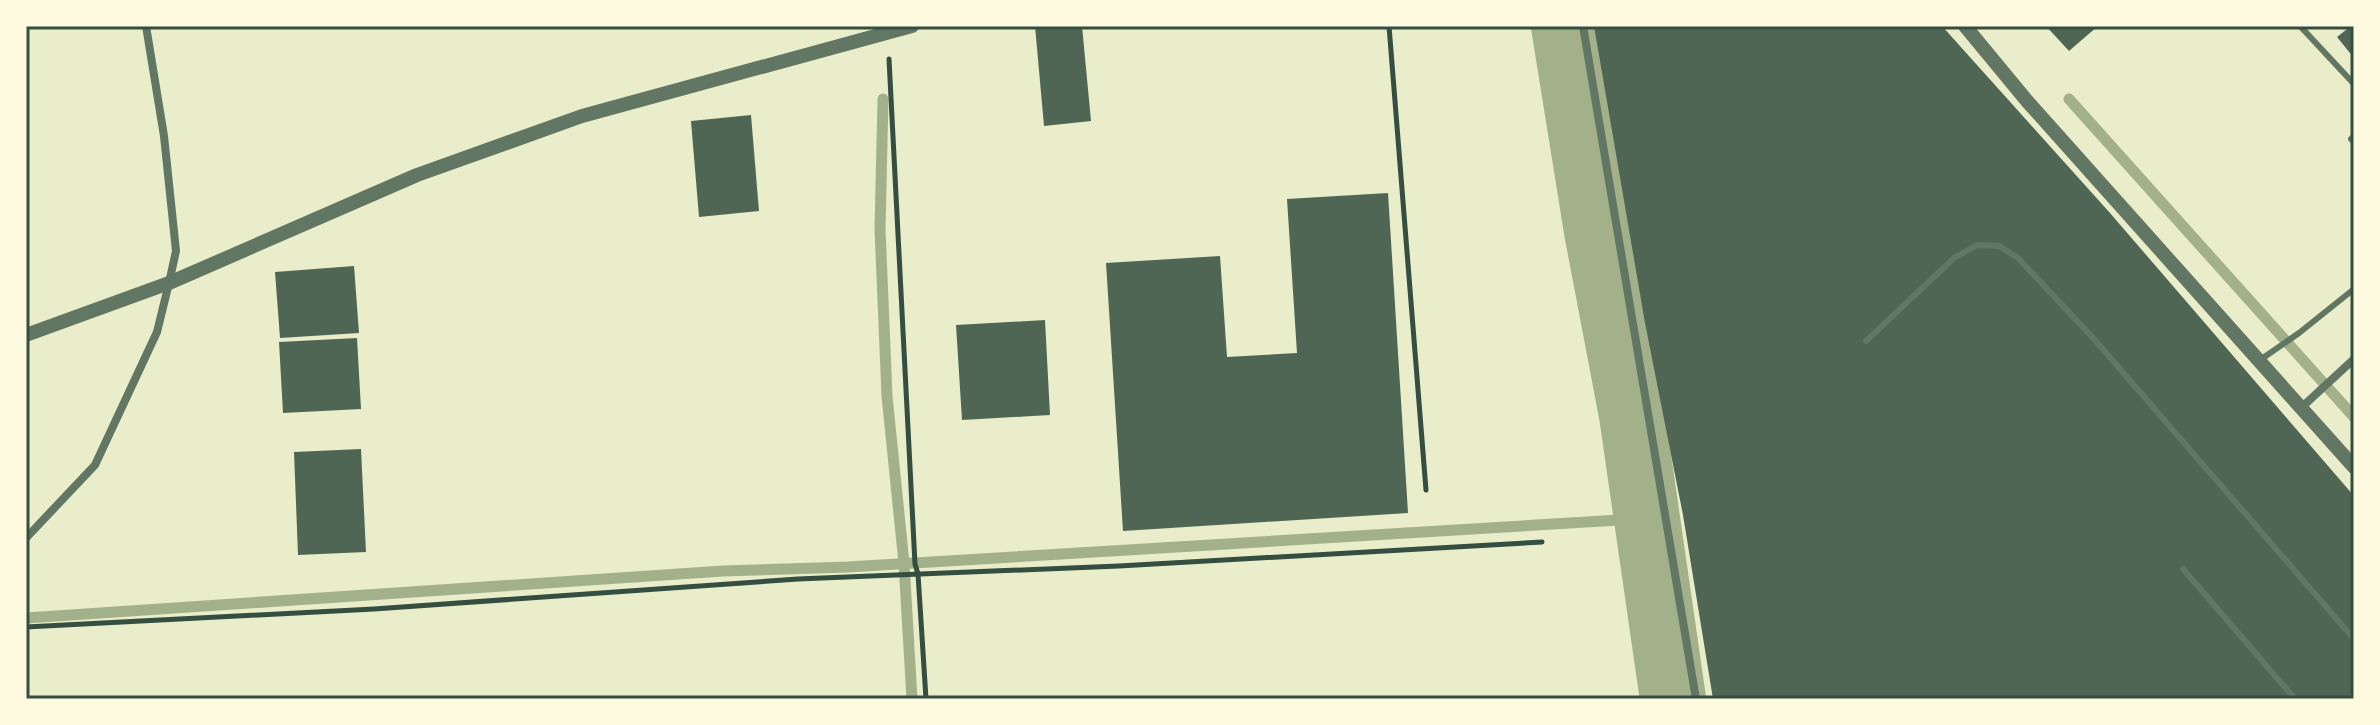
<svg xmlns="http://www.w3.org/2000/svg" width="2380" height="725" viewBox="0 0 2380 725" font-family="Lora,serif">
<rect width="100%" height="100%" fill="#e9edc9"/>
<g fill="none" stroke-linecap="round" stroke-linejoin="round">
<path stroke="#a3b18a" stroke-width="11" d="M883 99 880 229 887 396 904 563 912 699
M2069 99 2354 417
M1590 190 1629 155
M26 618 723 571 848 567 1619 520"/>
<path stroke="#a3b18a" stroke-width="66" d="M1564 26 1597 231 1632 415 1673 699"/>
</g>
<path fill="#4f6655" d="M1035 26H1082L1091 121 1044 126Z
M1594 26H1942L2110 213 2354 496V699H1713L1683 515 1645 323Z
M2046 26H2098L2069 51Z
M2351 26H2354V58L2337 37Z
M751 115 759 211 699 217 691 121Z
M1388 193 1408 513 1123 531 1106 263 1220 256 1227 357 1297 353 1287 199Z
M354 266 359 333 280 338 275 272Z
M1045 320 1050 415 962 420 956 325Z
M357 338 361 409 283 413 279 342Z
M361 449 366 552 298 555 294 452Z"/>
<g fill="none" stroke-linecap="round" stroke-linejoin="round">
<path stroke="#344e41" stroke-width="5" d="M1389 26 1426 490
M889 59 915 564 918 574 926 699
M26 627 374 609 798 579 1119 566 1542 542"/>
<path stroke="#617663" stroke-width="6" d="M2300 26 2354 84
M2354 136 2351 139 2354 142
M1866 341 1954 258 1977 245 1999 246 2018 258 2094 339 2354 639
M2260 360 2299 333 2354 289
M2183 569 2295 699"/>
<path stroke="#617663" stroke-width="8" d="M1583 26 1696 699
M2302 407 2354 359
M26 538 95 465 157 332 169 283 176 251 164 136 146 26"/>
<path stroke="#617663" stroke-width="14" d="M1965 26 2027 101 2354 467
M26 335 169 283 417 175 582 116 912 26"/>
</g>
<rect width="2380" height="725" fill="none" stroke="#fefae0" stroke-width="56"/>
<rect x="28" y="28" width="2324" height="669" fill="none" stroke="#344e41" stroke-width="3"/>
</svg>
